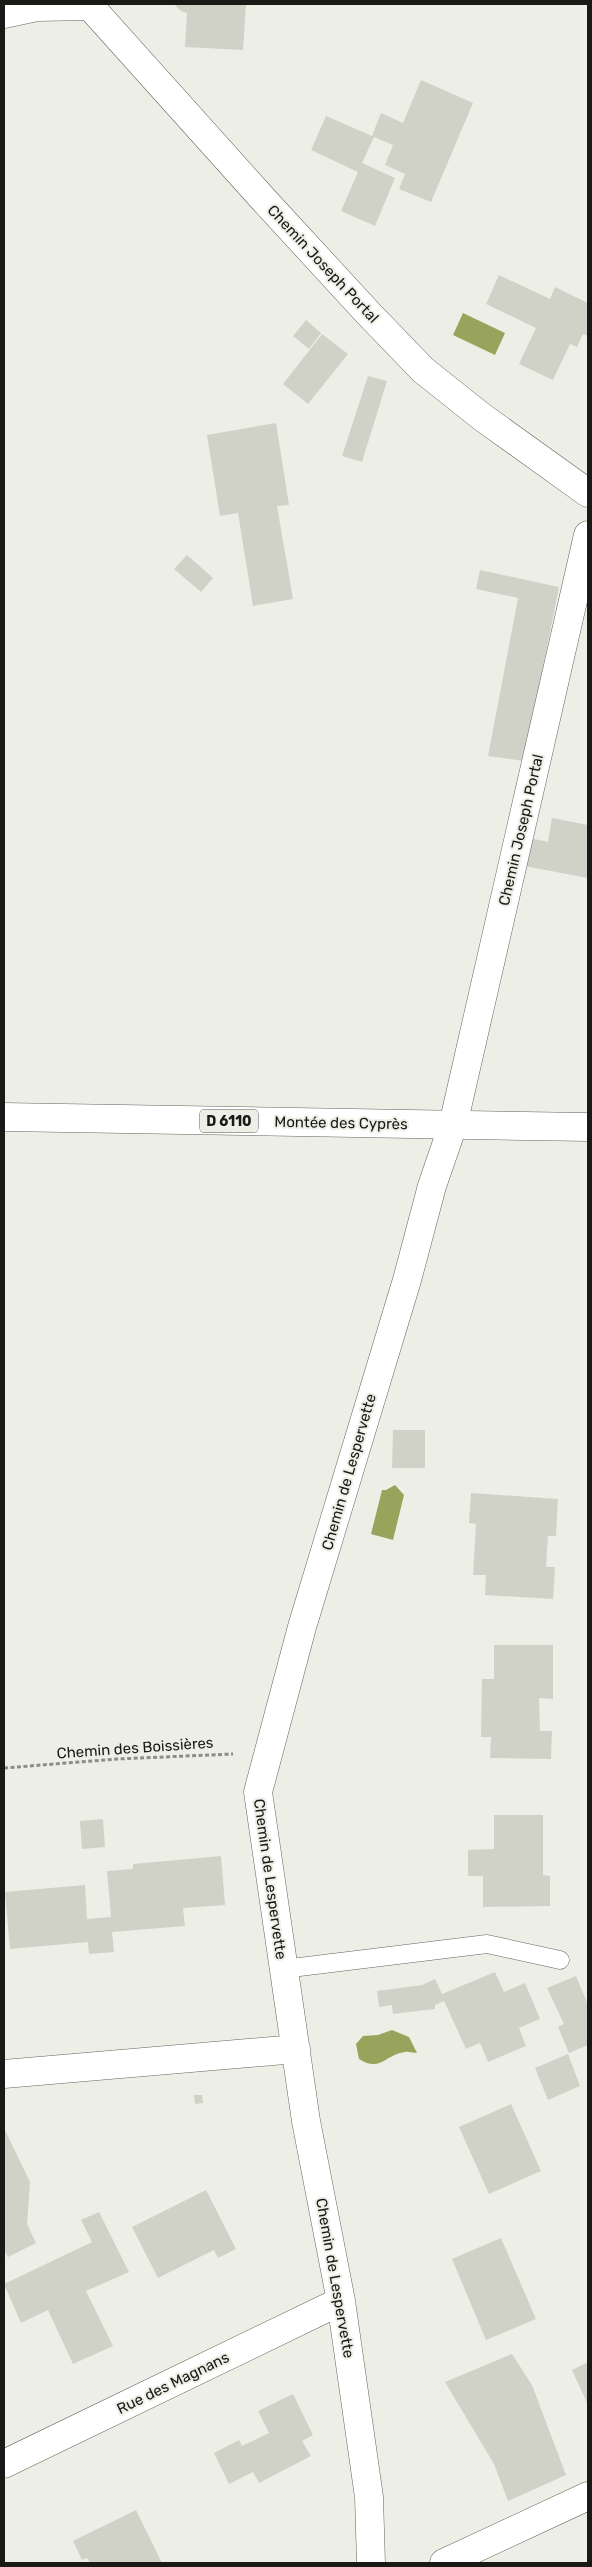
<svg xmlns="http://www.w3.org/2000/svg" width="592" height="2567" viewBox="0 0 592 2567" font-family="Rubik,sans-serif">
<rect width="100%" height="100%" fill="#edefe6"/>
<path fill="#98a45b" d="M463 313 505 333 495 355 453 335Z
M395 1485 404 1495 393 1540 371 1534 382 1490H386Z
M392 2030 409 2037 417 2053C414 2053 408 2051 405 2052 386 2054 380 2073 359 2059L356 2044 363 2036 378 2035Z"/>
<path fill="#d0d2c8" d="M174 4H246L243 50 185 47 187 13 181 11Z
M421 80 473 103 431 202 399 189 405 174 385 165 393 145 374 137 362 163 395 178 375 226 341 211 358 172 311 150 326 116 372 136 381 113 403 123Z
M499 275 550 299 555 287 588 303V336L583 334 577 347 570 344 553 380 519 364 536 328 486 304Z
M306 320 321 333 309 349 293 336Z
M322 334 348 354 308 404 283 384Z
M368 376 387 381 362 462 342 456Z
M276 423 289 505 277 506 293 599 253 606 238 513 220 516 207 435Z
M187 555 213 578 201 592 174 569Z
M480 570 559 587 524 761 488 756 518 598 476 589Z
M552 818 588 825V878L524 866 530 838 548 842Z
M393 1430H425V1468H392Z
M471 1493 558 1499 556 1536H548L546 1567H555L553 1599 485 1595 486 1575H473L476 1524 469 1523Z
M494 1645H553V1699L539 1698 540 1731H552L551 1759 490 1758 491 1737H481L482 1679H494Z
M494 1815H543V1875L550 1876V1906L483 1907V1876H468V1850L494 1849Z
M103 1819 105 1847 82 1849 80 1821Z
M221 1856 225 1905 183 1908 185 1926 112 1932 114 1952 89 1954 88 1942 10 1949 5 1892 85 1885 87 1919 111 1917 107 1871 133 1869V1864Z
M495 1972 504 1992 525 1983 540 2019 519 2028 526 2046 488 2062 480 2043 466 2049 444 2001 435 2005V2009L393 2014 392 2005 379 2007 377 1991 422 1985 435 1979 442 1994Z
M576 1976 588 2005V2045L569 2053 558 2027 564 2024 547 1988Z
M568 2054 580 2086 548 2100 535 2068Z
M194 2095H202L203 2103 195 2104Z
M511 2104 541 2171 489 2194 459 2127Z
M4 2128 30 2182 27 2224 36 2243 8 2257 4 2249Z
M206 2190 236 2249 218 2258 214 2250 158 2278 132 2227Z
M99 2212 129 2272 86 2291 113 2346 73 2364 48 2310 21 2323 4 2284 92 2242 81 2220Z
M501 2238 536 2319 486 2340 452 2259Z
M512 2354 532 2385 566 2475 508 2501 494 2464 445 2382Z
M588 2362V2405L572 2370Z
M293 2394 313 2435 302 2441 311 2456 259 2483 253 2472 229 2484 214 2453 239 2440 242 2446 269 2433 258 2411Z
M136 2510 162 2563H90L87 2558 82 2560 73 2541Z"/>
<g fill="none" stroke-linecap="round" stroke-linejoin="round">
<g stroke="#63655d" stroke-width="19">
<path id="lane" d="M283 1969 487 1944 560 1960"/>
</g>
<g stroke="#63655d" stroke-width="29">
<path id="street" d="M88 4 264 200 368 313 423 370 482 417 588 493
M4 14 37 7 88 6
M4 2074 296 2049
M4 2464 341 2301
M371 2563 369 2497 341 2301 306 2121 258 1792 302 1627 407 1280 432 1186 453 1125 588 535"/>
</g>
<g stroke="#63655d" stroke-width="29">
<path id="secondary" d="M444 2563 588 2496"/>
</g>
<g stroke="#63655d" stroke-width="29">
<path id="primary" d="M4 1117 588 1127"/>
</g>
<path stroke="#8c8d87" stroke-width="3" stroke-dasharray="4 2.5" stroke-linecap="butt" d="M4 1768 117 1759 233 1754"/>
<use href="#lane" stroke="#fff" stroke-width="18"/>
<use href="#street" stroke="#fff" stroke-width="28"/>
<use href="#secondary" stroke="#fff" stroke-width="28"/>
<use href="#primary" stroke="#fff" stroke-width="28"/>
</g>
<g text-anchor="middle" stroke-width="4" stroke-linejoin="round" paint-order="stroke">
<rect fill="#edefe6" stroke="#595954" stroke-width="1" x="200" y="1109.5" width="58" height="23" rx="4"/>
<g font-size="14" font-weight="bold" fill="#191916">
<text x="229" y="1126">D 6110</text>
</g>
<g font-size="15" fill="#191916" stroke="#edefe6">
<text transform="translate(323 264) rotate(47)" y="5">Chemin Joseph Portal</text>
<text transform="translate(521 830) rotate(-77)" y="5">Chemin Joseph Portal</text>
<text transform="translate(341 1123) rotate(1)" y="5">Montée des Cyprès</text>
<text transform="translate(349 1472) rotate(-74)" y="5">Chemin de Lespervette</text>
<text transform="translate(135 1748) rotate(-4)" y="5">Chemin des Boissières</text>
<text transform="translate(270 1879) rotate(82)" y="5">Chemin de Lespervette</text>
<text transform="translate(335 2278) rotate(80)" y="5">Chemin de Lespervette</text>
<text transform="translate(173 2383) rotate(-26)" y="5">Rue des Magnans</text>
</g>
</g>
<rect width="592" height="2567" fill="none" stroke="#191916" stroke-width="10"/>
</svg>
